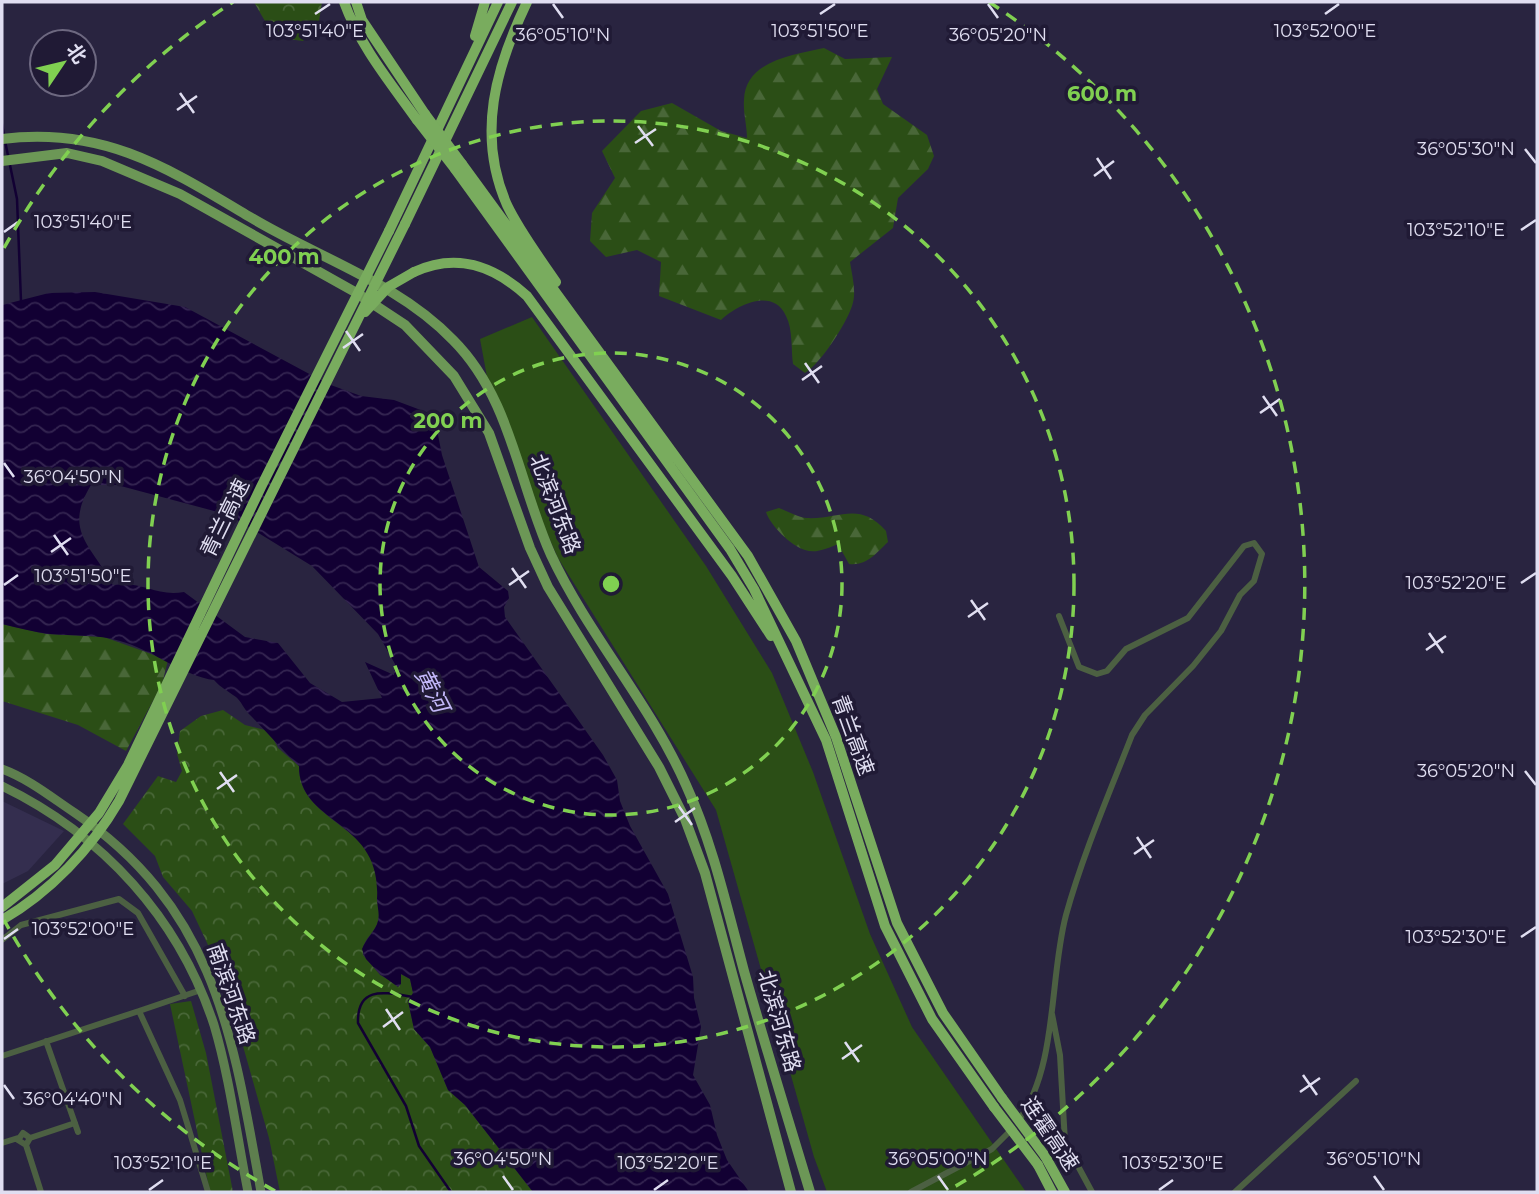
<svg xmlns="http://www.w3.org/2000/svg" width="1539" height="1194" viewBox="0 0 1539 1194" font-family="Montserrat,'Noto Sans SC',sans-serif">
<defs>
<pattern id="forest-firs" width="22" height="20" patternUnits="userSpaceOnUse" patternTransform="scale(1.75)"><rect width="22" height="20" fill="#2b4e16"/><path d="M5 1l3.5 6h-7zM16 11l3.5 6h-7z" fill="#496738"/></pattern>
<pattern id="park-crowns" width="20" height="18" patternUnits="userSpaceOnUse" patternTransform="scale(1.75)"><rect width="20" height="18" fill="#2b4e16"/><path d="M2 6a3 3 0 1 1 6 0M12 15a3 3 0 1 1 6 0" fill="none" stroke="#496738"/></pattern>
<pattern id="water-waves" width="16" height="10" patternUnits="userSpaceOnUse" patternTransform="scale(1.75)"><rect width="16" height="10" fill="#120033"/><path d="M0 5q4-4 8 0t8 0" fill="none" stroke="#342551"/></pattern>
</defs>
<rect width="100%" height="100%" fill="#292440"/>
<path fill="#342e4f" d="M2 801 64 831 28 871 2 884Z"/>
<path fill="#2b4e16" d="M532 317 706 566 772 673 813 772 870 934 912 1027 1026 1192H827L814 1157 716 810 558 558 514 459 490 393 480 339Z"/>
<path fill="url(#forest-firs)" d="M824 48 845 59 892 57 877 89 883 104 927 135 934 156 928 169 898 198 893 228 850 262C852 276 857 292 852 306 846 324 821 363 805 373L793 364C791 350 793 329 786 316 773 287 737 305 721 320L659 296 661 262 637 250 606 257 590 241 592 213 615 178 602 151 641 111 672 103 721 131 747 138C747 126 743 112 744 100 745 60 794 55 824 48Z
M779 508C787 511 798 517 806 518 839 520 859 500 886 531L888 542C875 554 867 566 849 564L838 544C828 548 816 554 805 550 791 546 770 525 766 512Z
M2 624 46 634 104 637 168 660 162 684 126 751 78 725 2 701Z"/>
<path fill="url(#park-crowns)" d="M254 2H322L319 21 303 41C272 38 269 28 254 2Z
M223 710 245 725 269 731 278 748 299 766C298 813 356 823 373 861 377 870 381 912 378 921 375 934 361 939 363 955L380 975 396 984 401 974 410 979 413 993 408 1001 414 1029 430 1047 448 1090 465 1105 533 1192H280L269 1138 224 979 192 911 163 877 155 856 123 824 158 776 176 782 182 771 177 754 180 731 201 716Z
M191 1001 206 1053 233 1192H210L206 1173 170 1004Z"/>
<path fill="url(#water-waves)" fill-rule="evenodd" d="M95 292 185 307 328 384 361 396 394 400 434 415 442 455 479 567 508 591 509 598 504 607 505 617 603 755 617 780 620 801 630 826 668 894 693 977 694 998 701 1027 693 1075 710 1105 717 1135 727 1160 749 1192H533L465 1105 448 1090 430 1047 414 1029 408 1001 413 993 410 979 401 974V984L398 987 380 974 366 959 362 949C366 939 376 930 378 921 380 914 377 906 377 899 382 818 299 826 299 766 281 749 266 731 249 714 244 709 241 701 236 697 228 691 221 688 214 680 186 677 150 649 120 641 97 634 73 636 50 634 34 632 18 628 2 624V305L49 293ZM91 485H117L229 515 312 566 378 634 395 664 394 675 365 662 382 698 342 702 310 683 278 643 245 637 184 592C156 597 144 581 113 585 91 545 63 531 91 485Z"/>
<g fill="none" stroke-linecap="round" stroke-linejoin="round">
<path stroke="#120033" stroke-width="2.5" d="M2 124 4 135
M5 141 17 199 21 301
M413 997C387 993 357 984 358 1023L406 1106 419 1146 451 1192"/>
<path stroke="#4c6042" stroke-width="6" d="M2 940 21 925 119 899 138 913 185 996
M139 1011 201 990
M1052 1014 1060 1055 1065 1142 1092 1192
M46 1041 78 1132
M2 1056 139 1011 180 1100 208 1192
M1019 1120C1058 1065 1049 979 1066 915 1083 854 1109 794 1132 735L1145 715 1193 666 1221 631 1240 595 1254 581 1262 554 1254 543 1244 546 1188 618 1126 649 1107 671 1097 674 1079 667 1059 616
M30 1138 75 1123
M2 1143 18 1138
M26 1145 30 1138 23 1133 18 1140 26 1145 41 1192
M911 1192 992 1149 1012 1129
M1235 1192 1356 1081"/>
<path stroke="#5e7f4e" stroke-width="9" d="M2 769C29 779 51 797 75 813 216 909 233 1037 261 1192
M2 786C103 835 179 918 214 1025 230 1079 237 1137 248 1192"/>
<path stroke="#6c9756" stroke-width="10" d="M2 139C103 126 168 168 250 217 318 258 397 282 453 340 511 398 518 482 551 555 589 636 650 703 686 785 713 844 727 908 744 971 765 1045 788 1119 810 1192
M2 161 67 153 102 161 180 194 355 292 405 325 454 376 489 433 530 548 548 587 659 767 685 819 705 873 791 1192"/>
<path stroke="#79ac5e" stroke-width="10" d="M344 2C360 46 390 82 417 120
M356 2 362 20 425 114
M527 2C496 67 476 134 507 205 520 232 539 257 556 282
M475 36 485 2
M462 164 748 556 796 641 836 737 897 923 943 1013 1002 1098
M455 169 730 549 754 589 826 740 885 926 932 1019 994 1107
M405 224 512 2
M389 231 498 2
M414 272C457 252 494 266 527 296L732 576 771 636
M1045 1156 1065 1192
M1038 1165 1052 1192"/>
<path stroke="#79ac5e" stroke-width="10" d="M425 114 462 164
M417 120 455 169
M365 312 388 287 414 272
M2 907 55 865 99 813 128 765 261 487 389 231
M2 920C50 892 91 849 119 801L405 224
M1002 1098 1045 1156
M994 1107 1038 1165"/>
</g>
<path fill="none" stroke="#e0def1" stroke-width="2.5" d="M553 4 563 18M988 4 998 18M315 14 330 4M820 14 835 4M1325 14 1339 4M180 93 194 113M177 110 197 96M638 126 653 146M635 143 656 129M1525 149 1536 163M1097 158 1111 179M1094 176 1114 161M1521 230 1536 220M4 232 18 222M346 331 360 351M343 348 363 334M805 363 819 383M802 380 822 366M1263 396 1277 416M1260 413 1280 399M4 463 14 477M54 535 68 555M51 552 71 538M512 568 526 588M1521 583 1536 573M4 585 18 575M509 585 529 571M971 600 985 620M968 617 988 603M1429 633 1443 653M1426 650 1446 636M1525 771 1536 785M220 772 234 792M217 789 237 775M678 805 692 825M675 822 695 808M1137 837 1151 858M1134 854 1154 840M1521 937 1536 927M4 939 18 929M386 1009 400 1030M383 1027 403 1012M845 1042 859 1062M842 1059 862 1045M1303 1075 1317 1095M4 1085 14 1099M1300 1092 1320 1078M503 1176 513 1190M938 1176 948 1190M1374 1176 1384 1190M149 1190 163 1180M654 1190 668 1180M1159 1190 1173 1180"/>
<g fill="none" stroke="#80d051" stroke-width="3.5" stroke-dasharray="12 9">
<circle cx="611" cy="584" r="231"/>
<circle cx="611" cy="584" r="463"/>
<path d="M275 1191A694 694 0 0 1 4 920M4 248A694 694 0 0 1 233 2M989 2A694 694 0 0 1 947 1191"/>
</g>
<g text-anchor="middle" stroke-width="7" stroke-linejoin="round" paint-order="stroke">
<g font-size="21" fill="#e0def1" stroke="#201a35">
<text transform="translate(555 504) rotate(69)" y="7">北滨河东路</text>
<text transform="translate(225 518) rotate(-64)" y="7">青兰高速</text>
<text transform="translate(853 735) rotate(70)" y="7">青兰高速</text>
<text transform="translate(231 994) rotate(71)" y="7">南滨河东路</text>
<text transform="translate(779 1021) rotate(74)" y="7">北滨河东路</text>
<text transform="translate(1050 1134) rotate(56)" y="7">连霍高速</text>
</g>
<g font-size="23" font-style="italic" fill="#c2b7f8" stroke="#201a35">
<text transform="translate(432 690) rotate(63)" y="8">黄河</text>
</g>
</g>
<g font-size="18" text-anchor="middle" fill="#e0def1" stroke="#201a35" stroke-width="7" stroke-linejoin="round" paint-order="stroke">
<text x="315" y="37">103°51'40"E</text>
<text x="820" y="37">103°51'50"E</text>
<text x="1325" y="37">103°52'00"E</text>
<text x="563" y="41">36°05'10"N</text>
<text x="998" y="41">36°05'20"N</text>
<text x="1466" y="155">36°05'30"N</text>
<text x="83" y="228">103°51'40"E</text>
<text x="1456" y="236">103°52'10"E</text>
<text x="73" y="483">36°04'50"N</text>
<text x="83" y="582">103°51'50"E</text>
<text x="1456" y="589">103°52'20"E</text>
<text x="1466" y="777">36°05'20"N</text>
<text x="83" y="935">103°52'00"E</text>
<text x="1456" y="943">103°52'30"E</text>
<text x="73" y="1105">36°04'40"N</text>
<text x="503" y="1165">36°04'50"N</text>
<text x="938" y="1165">36°05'00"N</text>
<text x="1374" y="1165">36°05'10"N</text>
<text x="163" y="1169">103°52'10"E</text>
<text x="668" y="1169">103°52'20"E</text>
<text x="1173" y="1169">103°52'30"E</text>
</g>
<circle cx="611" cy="584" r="10" fill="#80d051" stroke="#201a35" stroke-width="3.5"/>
<g font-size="21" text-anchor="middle" font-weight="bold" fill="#80d051" stroke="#201a35" stroke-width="7" stroke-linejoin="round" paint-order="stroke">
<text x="1102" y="101">600 m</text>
<text x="284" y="264">400 m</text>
<text x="448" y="428">200 m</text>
</g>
<rect width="1539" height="1194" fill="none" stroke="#e0def1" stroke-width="7"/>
<g transform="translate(63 63) rotate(55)"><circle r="33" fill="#201a35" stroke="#6d6880" stroke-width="2"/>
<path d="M0-5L12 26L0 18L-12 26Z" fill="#80d051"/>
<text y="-10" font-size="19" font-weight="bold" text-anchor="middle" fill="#e0def1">北</text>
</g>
</svg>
